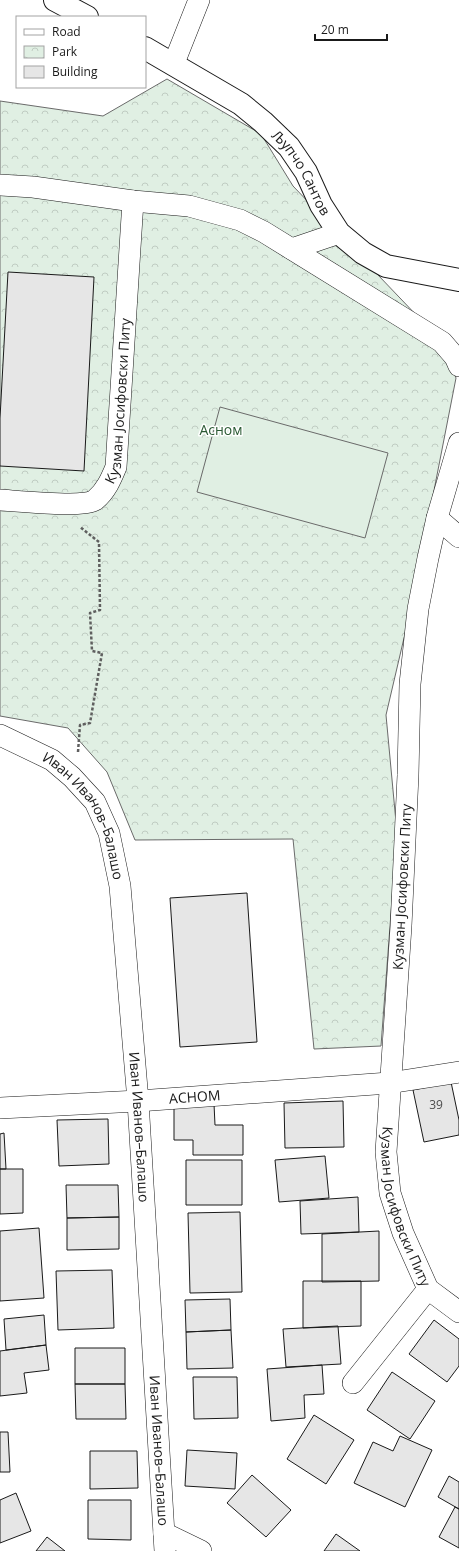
<svg xmlns="http://www.w3.org/2000/svg" width="459" height="1551" viewBox="0 0 459 1551" font-family="'Open Sans',sans-serif">
<defs>
<pattern id="park-crowns" width="20" height="18" patternUnits="userSpaceOnUse"><rect width="20" height="18" fill="#e0efe3"/><path d="M2 6a3 3 0 1 1 6 0M12 15a3 3 0 1 1 6 0" fill="none" stroke="#c0ccc2"/></pattern>
</defs>
<rect width="100%" height="100%" fill="#fff"/>
<path fill="url(#park-crowns)" stroke="#6a6a6a" d="M167 79 261 134 293 186 442 342 456 378 411 608 386 715 397 833 381 1046 314 1049 293 839 135 840 107 772 68 728 0 716V101L103 116Z"/>
<path fill="#e0efe3" stroke="#6a6a6a" d="M220 407 388 453 365 538 197 492Z"/>
<path fill="#e6e6e6" stroke="#1a1a1a" d="M8 272 94 277 84 471 0 466V418Z
M247 893 257 1042 180 1047 170 898Z
M451 1082 459 1120V1135L424 1142 413 1090Z
M343 1101 344 1147 285 1148 284 1103Z
M174 1104H214L215 1125H243V1155H193V1140H174Z
M108 1119 109 1164 59 1166 57 1120Z
M4 1133 6 1169H0V1134Z
M325 1156 329 1198 279 1202 275 1160Z
M186 1160H242V1205H186Z
M0 1169H23V1213L0 1214Z
M66 1185H118L119 1217 67 1218Z
M358 1197 359 1232 301 1234 300 1201Z
M240 1212 242 1292 190 1293 188 1213Z
M119 1217V1249L67 1250V1218Z
M39 1228 44 1298 0 1301V1231Z
M379 1231V1281L322 1282V1234Z
M112 1270 114 1328 58 1330 56 1271Z
M303 1281H361V1326L303 1328Z
M230 1299 231 1330 186 1332 185 1300Z
M44 1315 46 1345 6 1350 4 1319Z
M434 1320 459 1339V1366L447 1382 409 1354Z
M338 1326 341 1364 286 1367 283 1329Z
M231 1330 233 1368 187 1369 186 1332Z
M46 1345 49 1370 24 1373 27 1393 0 1396V1351Z
M75 1348H125V1384H75Z
M322 1365 324 1394 304 1395 305 1418 271 1421 267 1369Z
M392 1372 435 1401 410 1439 367 1410Z
M193 1377H237L238 1418 194 1419Z
M75 1384H125L126 1419H76Z
M314 1415 354 1440 326 1484 287 1459Z
M0 1432H8L10 1472H0Z
M400 1436 432 1450 405 1507 354 1483 373 1442 393 1451Z
M187 1450 237 1453 235 1489 185 1486Z
M90 1451H137L138 1488 90 1489Z
M252 1475 291 1510 266 1537 227 1503Z
M449 1476 459 1482V1509L438 1497Z
M16 1493 31 1531 0 1543V1500Z
M88 1500H131V1540L88 1539Z
M455 1507 459 1509V1548L439 1537Z
M336 1534 360 1551H324Z
M47 1537 65 1551H36Z"/>
<g fill="none" stroke-linecap="round" stroke-linejoin="round">
<g stroke="#1a1a1a" stroke-width="22">
<g id="minor">
<path d="M174 63 199 0"/>
<path d="M0 185 33 187 133 201 189 206 240 220 264 232 442 342 455 357 459 366"/>
<path d="M292 249 339 233"/>
<path id="s1" d="M459 443 437 518 428 558 418 609 410 684 408 775 401 926 386 1152 390 1193 403 1233 428 1289 459 1312"/>
<path id="s2" d="M0 500C17 501 83 508 95 500 106 491 111 479 116 467L133 201"/>
<path d="M437 518 459 537"/>
<path id="s3" d="M0 735 52 760 72 777 95 802 109 833 120 886 138 1101 165 1551"/>
<path id="s4" d="M0 1108 138 1101 389 1083 459 1072"/>
<path d="M353 1383 428 1289"/>
<path d="M164 1533 201 1551"/>
</g>
</g>
<g stroke="#1a1a1a" stroke-width="24">
<g id="tertiary">
<path d="M55 0 87 17"/>
<path id="s5" d="M145 48 241 104 263 122 289 147 306 172 321 205 339 233 363 253 386 266 459 280"/>
</g>
</g>
<path stroke="#5f5f5f" stroke-width="2.5" stroke-dasharray="3 2" stroke-linecap="butt" d="M78 752 80 725 90 723 102 653 92 651 90 613 100 610 99 542 80 527"/>
<use href="#minor" stroke="#fff" stroke-width="21"/>
<use href="#tertiary" stroke="#fff" stroke-width="22"/>
</g>
<g text-anchor="middle" stroke-width="3" stroke-linejoin="round" paint-order="stroke">
<g font-size="12" fill="#4d4d4d">
<text x="436" y="1109">39</text>
</g>
<g font-size="14" fill="#1a1a1a" stroke="#fff">
<text dy="5" stroke="none"><textPath href="#s5" startOffset="204">Љупчо Сантов</textPath></text>
<text dy="5" stroke="none"><textPath href="#s2" startOffset="201">Кузман Јосифовски Питу</textPath></text>
<text dy="5" stroke="none"><textPath href="#s3" startOffset="124">Иван Иванов–Балашо</textPath></text>
<text transform="translate(402 887) rotate(-87)" y="5">Кузман Јосифовски Питу</text>
<text dy="5" stroke="none"><textPath href="#s4" startOffset="195">АСНОМ</textPath></text>
<text dy="5" stroke="none"><textPath href="#s3" startOffset="448">Иван Иванов–Балашо</textPath></text>
<text dy="5" stroke="none"><textPath href="#s1" startOffset="773">Кузман Јосифовски Питу</textPath></text>
<text dy="5" stroke="none"><textPath href="#s3" startOffset="772">Иван Иванов–Балашо</textPath></text>
</g>
<g font-size="14" fill="#2b5a34" stroke="#fff">
<text x="221" y="435">Асном</text>
</g>
</g>
<rect x="16" y="16" width="130" height="72" fill="#ffffff" stroke="#a3a3a3"/>
<rect x="24" y="29" width="20" height="6" fill="#ffffff" stroke="#a3a3a3"/>
<text x="52" y="36" font-size="12" fill="#1a1a1a">Road</text>
<rect x="24" y="46" width="20" height="12" fill="url(#park-crowns)" stroke="#a3a3a3"/>
<text x="52" y="56" font-size="12" fill="#1a1a1a">Park</text>
<rect x="24" y="66" width="20" height="12" fill="#e6e6e6" stroke="#a3a3a3"/>
<text x="52" y="76" font-size="12" fill="#1a1a1a">Building</text>
<path d="M315 34v6h72v-6" fill="none" stroke="#1a1a1a" stroke-width="2"/>
<text x="321" y="34" font-size="12" fill="#1a1a1a" stroke="#ffffff" stroke-width="3" paint-order="stroke">20 m</text>
</svg>
